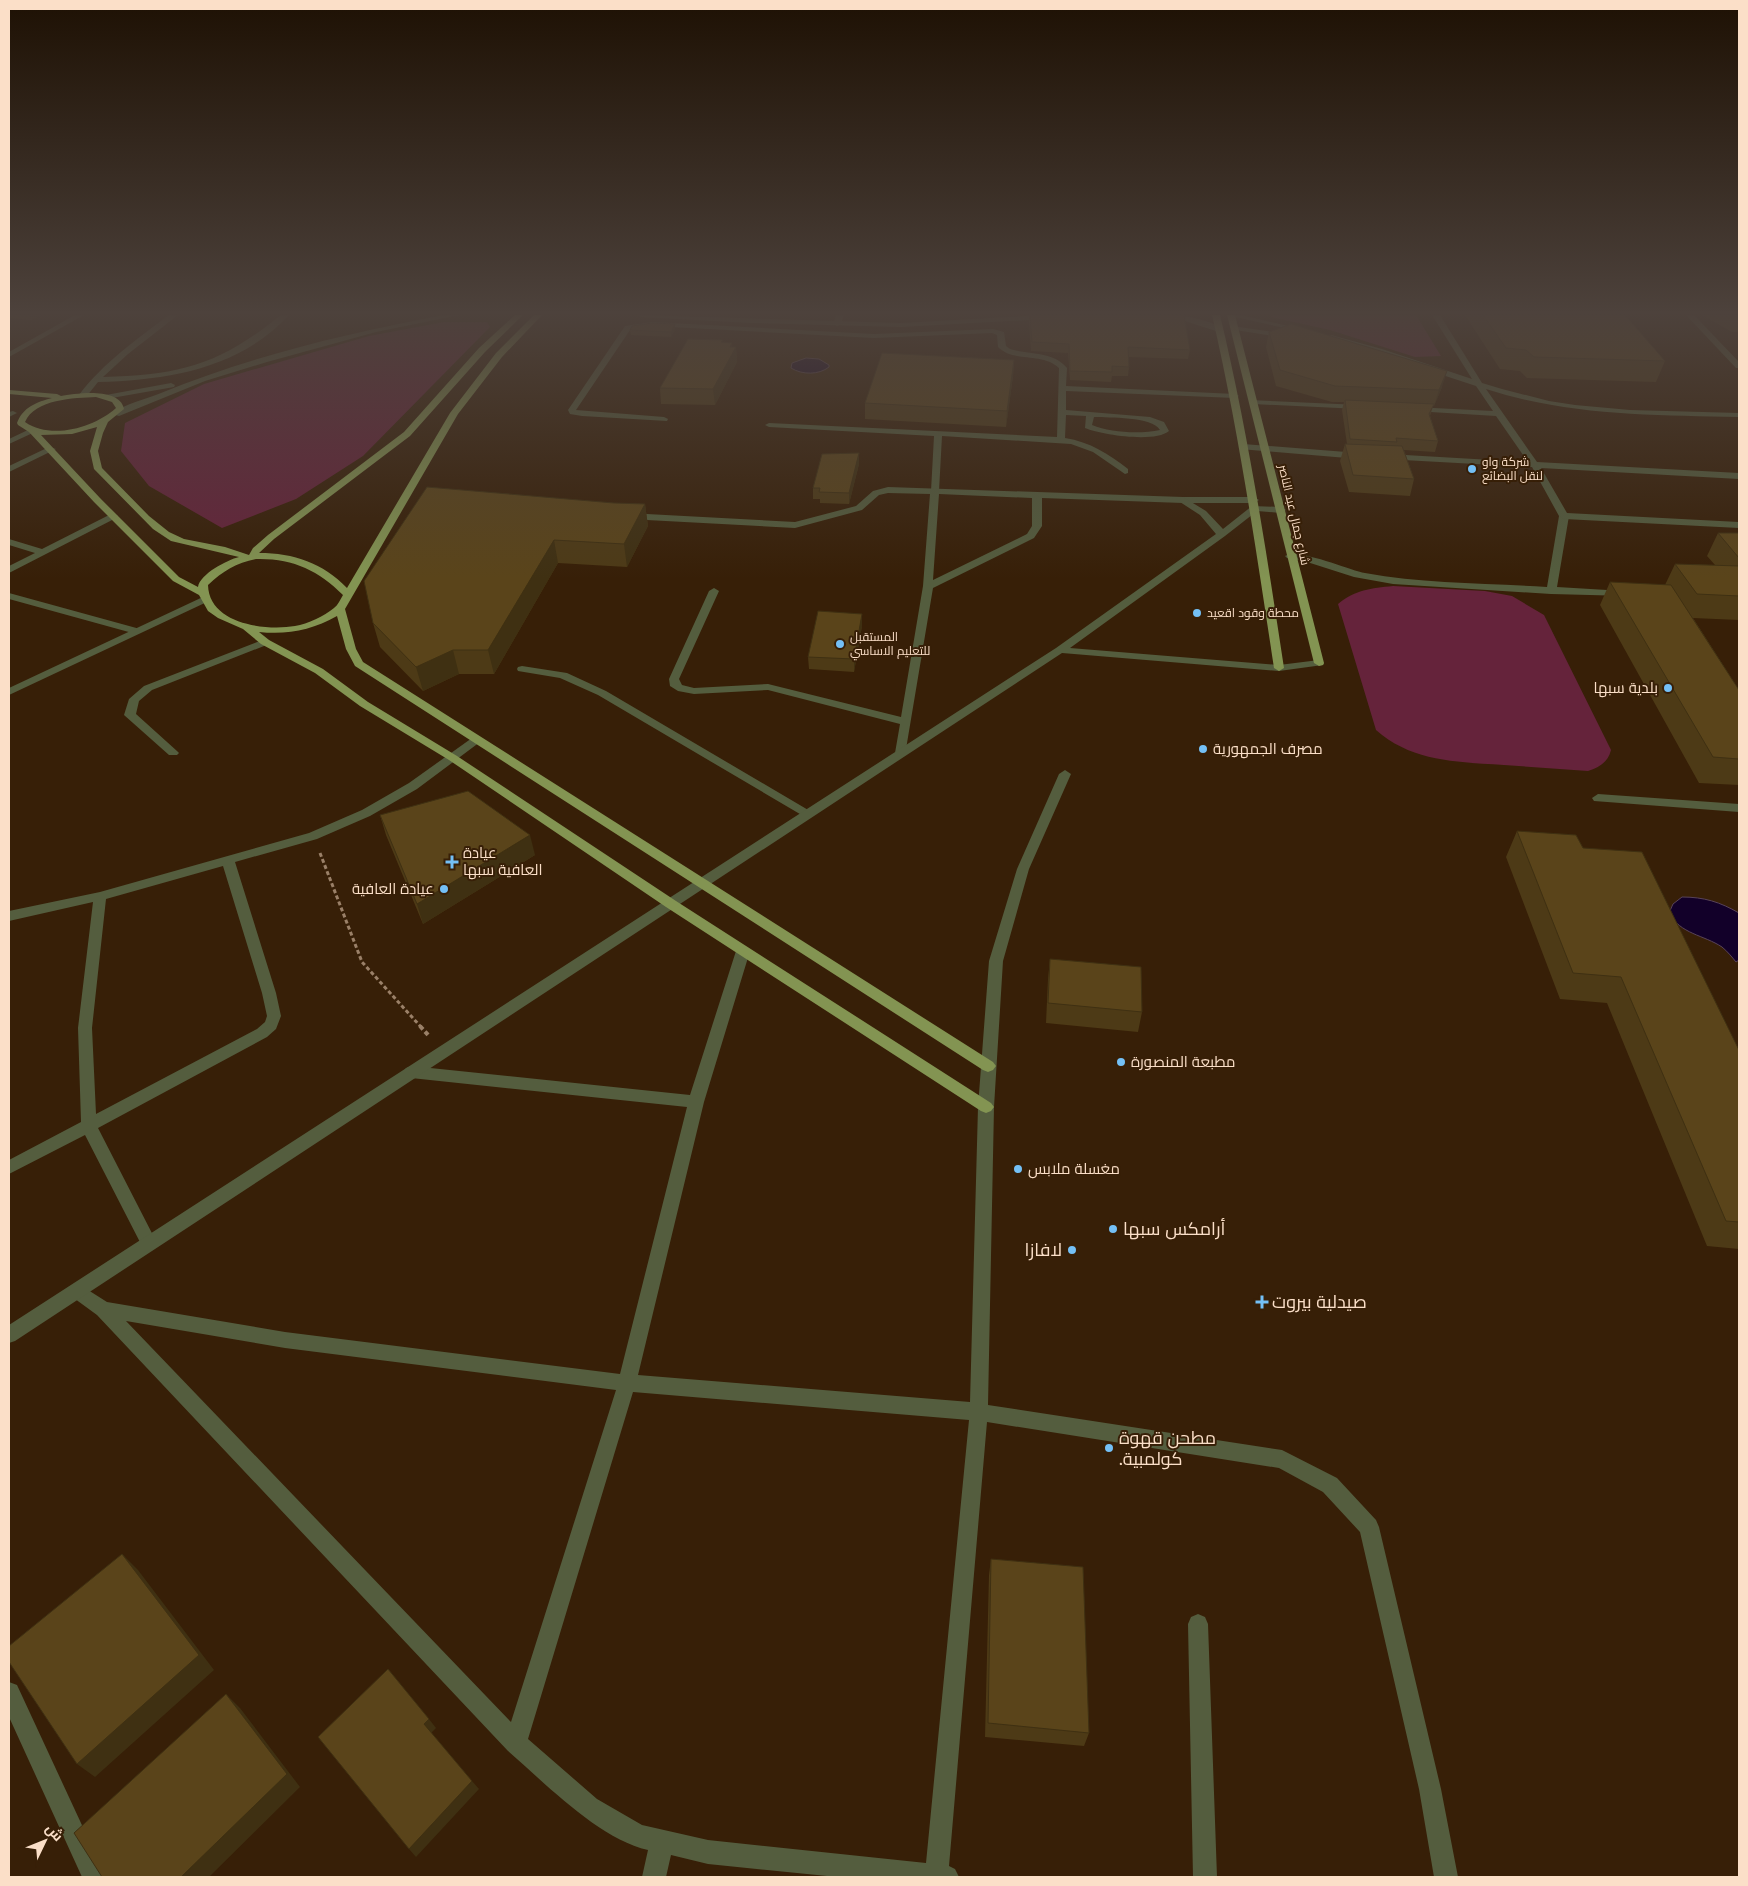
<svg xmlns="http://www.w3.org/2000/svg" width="1748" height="1886" viewBox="0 0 1748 1886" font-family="Poppins,Cairo,sans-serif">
<rect width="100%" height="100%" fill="#371f07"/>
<path fill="#65233b" d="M1272 315H1416L1441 356 1415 357 1330 330 1271 317Z
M444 322H487L490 327 363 456 296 499 222 528 149 486 121 451 125 423 204 384 369 336Z
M1393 586 1485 591 1512 596 1544 615 1611 750C1608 762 1600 767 1588 771 1560 769 1532 767 1504 765 1458 762 1412 762 1376 730L1338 604C1355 590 1371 588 1393 586Z"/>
<path fill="#120029" stroke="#584359" d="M806 358 819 359 829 365V367C819 375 802 375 791 368L792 363Z
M1682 897C1704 897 1720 902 1739 913V960L1736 962C1732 957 1727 951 1722 947 1704 935 1680 934 1669 913L1673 904Z"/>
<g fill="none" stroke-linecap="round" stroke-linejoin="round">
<path stroke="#9a8068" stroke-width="3" stroke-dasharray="4 2.5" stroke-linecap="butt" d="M320 853 362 962 421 1027"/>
<path stroke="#9a8068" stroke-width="4" stroke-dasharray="4.5 3" stroke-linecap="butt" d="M420 1026 429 1036"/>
<path fill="#545d3e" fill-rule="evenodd" d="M652 322 874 334 993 329 1004 332 1006 346 1010 349C1029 355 1053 351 1067 368L1066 386 1235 394 1239 396 1235 398 1066 391V410L1150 417 1164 422 1169 431C1155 443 1102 435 1085 428L1086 416 1066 415 1065 438C1090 442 1109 454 1128 469V473L1125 474 1093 452 1071 444 942 436 939 491 935 494 931 491 934 436 769 427 765 425 769 423 1057 437 1059 368C1042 352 1014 363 998 347L997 335 992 333 874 338 652 326 630 330 576 410 664 417 668 419 667 421 582 416 570 414 568 410 625 326ZM1094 417C1109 418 1152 416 1160 430 1141 434 1111 433 1092 425Z
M1564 513 1569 516 1557 587 1624 591 1629 594 1628 596 1551 594 1393 584 1354 577 1304 561 1287 558 1285 556C1296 547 1349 570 1365 573 1424 584 1486 583 1547 587L1559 516Z"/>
<path fill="#545d3e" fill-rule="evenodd" d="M75 315H84L9 357V352Z
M169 315H178L128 354 103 377C181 375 219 365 281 315H289C239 369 168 380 98 382L86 397H80L79 395C103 363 137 339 169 315Z
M836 315H844L841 324 837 326 833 324Z
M1227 315H1241L1306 330 1302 332Z
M1432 315H1440L1482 383 1502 389 1549 401 1575 405 1630 410 1739 413V417C1653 415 1569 416 1486 389L1537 462 1739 473V479L1541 468 1567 513 1739 522V528L1564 519 1559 516 1532 467 1385 459V455L1388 454 1528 462 1496 416 1414 411 1410 409 1414 407 1493 411 1476 386 1327 337 1331 335 1382 349 1472 379Z
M1232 326 1281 333 1285 335 1281 337 1235 330 1231 328Z
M1250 400 1360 405 1364 407 1360 409 1253 404 1249 402Z
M13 411 17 413 9 417V412Z
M30 429 37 431 9 444V439Z
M1243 444 1359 453 1363 456 1359 459 1240 449V445Z
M49 447 56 449 9 472V466Z
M888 487 1183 497H1254L1259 500 1254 503H1183L1042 498V526L1034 538 933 588 905 755H897L895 753 900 724 768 690 694 694 678 691 670 686 669 679 709 591 714 588 719 591 679 679 682 685 694 688 768 684 901 717 923 586 930 494 888 493 879 495 862 510 795 528 628 519 623 516 628 513 795 522 856 506 873 491ZM939 494 1032 498V526L1027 534 933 580Z
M113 513 118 516 116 518 9 573V566L35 553 9 545V539L42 549Z
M9 593 140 629 141 631 136 634 9 599Z
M265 639 269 640 270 642 269 644 152 690 139 701 136 714 177 751 179 753 177 755H169L124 715 129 699 144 686Z
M522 666 567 673 606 691 815 814 809 818 805 817 598 695 560 678 518 671 517 669 518 667Z
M476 737 482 740 480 742 417 789 370 816 317 839 235 862 276 993 281 1016 276 1029 267 1037 98 1128 157 1243 155 1248 149 1250 143 1248 85 1135 9 1174V1160L81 1122 78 1028 93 902 9 921V911L100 892 309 833 362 810 409 783 472 738ZM223 866 262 993 267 1016 265 1022 257 1029 96 1114 92 1028 106 899Z
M1065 770 1071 774 1029 869 1003 961 994 1107 988 1405 1282 1450 1337 1478 1376 1520 1379 1527 1441 1789 1458 1877H1434L1419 1789 1360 1532 1323 1492 1279 1468 987 1422 949 1866 955 1869 959 1877H837L708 1864 671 1855 666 1877H642L648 1850C599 1839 546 1784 508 1751L97 1315 71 1296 68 1291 71 1286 77 1283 107 1302 285 1332 620 1374 687 1107 411 1078 406 1076 403 1072 406 1068 411 1066 690 1095 736 951 738 948H748L750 951 704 1102 638 1375 970 1402 978 1107 989 961 1017 869 1059 774ZM126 1321 285 1348 616 1390 511 1722ZM633 1392 969 1420 926 1863 708 1840 642 1825 597 1799 528 1739Z
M1598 794 1739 804V812L1594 801 1592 798Z
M1198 1614 1205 1617 1208 1624 1217 1877H1193L1188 1624 1191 1617Z
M9 1682 17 1685 106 1877H82L9 1717Z"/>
<path fill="#545d3e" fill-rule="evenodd" d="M444 315H459L376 332 267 362 205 381 119 416 112 414C124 404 146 399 161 393 251 356 348 333 444 315Z
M637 315 901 323 1044 315 1050 317 1046 319 901 327 752 323 641 317Z
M1166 315C1184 315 1208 319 1223 329L1216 331Z
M1686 315H1694L1739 362V368H1736Z
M171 383 175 385 174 387 106 399 102 397 106 395Z
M1183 497 1206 511 1223 529 1252 506 1281 507 1286 510 1281 513 1257 511 1225 536 1070 648 1279 665 1319 660 1324 663 1323 665 1279 671 1062 653 15 1341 9 1343V1325L1056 648 1216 534 1200 515 1180 502V498Z
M205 596 209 597V601L9 695V688Z"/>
<path fill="#839452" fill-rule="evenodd" d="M515 315H523L485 352 410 436 274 539 259 553C294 553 323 563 347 588L450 413 496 353 534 315H542L502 357 458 414 345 609 356 649 363 662 993 1062 996 1066 993 1070 988 1072 983 1070 355 666 346 649 337 616C312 630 288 635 259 632L269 640 323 669 368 702 457 756 676 901 991 1103 994 1107 991 1111 986 1113 981 1111 666 907 449 760 360 706 315 673 261 644 243 629 218 618 208 611 199 595 173 581 94 502 29 432 18 425 17 423C23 407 37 402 52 398L9 394V390L57 394 61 396C77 393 120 387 124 409L108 422 103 433 98 451 102 468 149 516 169 532 184 539 225 547 249 555 253 548 268 535 404 432 479 348ZM96 397 112 402 116 408C94 428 51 440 25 422 35 399 74 398 96 397ZM97 427 90 451 94 469 153 529 171 541 239 557C227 560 200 574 198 587L179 577 100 498 41 435 72 434ZM256 559C292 558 318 570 343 595 340 600 338 605 334 608 324 616 308 624 295 626 265 631 209 624 208 585 223 571 236 563 256 559Z
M1212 315H1220C1248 432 1266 549 1284 668L1279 671 1274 668C1256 550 1239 432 1212 315Z
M1227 315H1235L1324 663 1323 665 1319 666 1314 663Z"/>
</g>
<path fill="#4d3a16" d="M9 315H42L31 320 9 318Z
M1029 315 1190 350 1188 359 1129 357V367L1128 376H1112L1111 382 1070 380 1068 353 1031 351 1029 322Z
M1465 315H1625L1665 361 1656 382 1527 378 1520 371 1500 369Z
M1702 315H1739V332H1732Z
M675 329 671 337 631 335 630 330Z
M1269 332 1442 387 1434 406H1433L1430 416 1438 441 1435 452 1404 450 1414 479 1410 496 1349 492 1340 461 1345 444H1347L1342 410 1344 402H1332L1276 386 1266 347Z
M723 342 732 347H736L737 362 715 405 661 404 660 388Z
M1014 360 1013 376 1006 427 865 419V403Z
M859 464 849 504 820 503V499H813V488Z
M614 503 645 504 648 526 627 567 558 563 494 674H459L423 691 380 647 373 623Z
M1718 533H1739V620L1693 618 1739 690V785L1699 783 1600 605 1610 582 1665 585 1675 564 1715 565 1707 556Z
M862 626 854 672 809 669 808 657Z
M380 815 535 855 423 924 386 835Z
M1517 831 1583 848 1739 1050V1249L1707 1246 1607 1003 1560 999 1506 857Z
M1050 959 1142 1012 1138 1032 1046 1023 1048 979Z
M991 1559 1089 1733 1084 1746 985 1737 989 1575Z"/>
<path fill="#3f3012" d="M29 315H42L31 320Z
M675 324V329L671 337V332Z
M732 343 733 353 736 347 737 362 715 405 713 389Z
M1014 360 1013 376 1006 427 1007 411Z
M1447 371 1442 387 1434 406 1439 390Z
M859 453V464L849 504V493Z
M645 504 648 526 627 567 624 544Z
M554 540 558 563 494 674 488 650Z
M862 614V626L854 672V659Z
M453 650 459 674 423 691 416 667Z
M530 835 535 855 423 924 417 904Z
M122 1554 138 1570 214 1670 95 1777 77 1764Z
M226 1694 240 1708 300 1787 209 1877H181Z
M429 1719 436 1728 431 1733 424 1724Z
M472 1781 479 1789 416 1857 409 1849Z"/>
<path fill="#5a441a" stroke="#3f3012" d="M1030 315H1184L1190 350 1128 347 1129 367 1112 366V372L1070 371 1069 344 1032 342Z
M1483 315H1625L1665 361 1534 357 1526 350 1506 348Z
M652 323 675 324 671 332 630 330 632 326Z
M1291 324 1447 371 1439 390 1335 386 1280 370 1269 332Z
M688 339 723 340 721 342 732 343 730 347H736L713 389 660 388Z
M882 353 1014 360 1007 411 865 403Z
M1345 400 1434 404 1429 414 1438 441 1396 438 1397 442 1350 439Z
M1345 444 1402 446 1414 479 1353 475Z
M859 453 849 493 819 492 820 488H813L822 454Z
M427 487 614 503 645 504 624 544 554 540 488 650H453L416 667 373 623 364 581Z
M1718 533H1739V558Z
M1675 564 1739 566V596L1697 594Z
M1610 582 1671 585 1739 690V759L1713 757Z
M818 611 862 614 854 659 808 657Z
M468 791 530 835 417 904 380 815Z
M1517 831 1576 835 1583 848 1642 852 1739 1050V1222L1726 1221 1621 977 1573 973Z
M1050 959 1141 967 1142 1012 1048 1003Z
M122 1554 199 1655 77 1764 9 1662V1646Z
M991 1559 1083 1567 1089 1733 988 1723Z
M388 1669 429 1719 424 1724 472 1781 409 1849 318 1737Z
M226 1694 287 1774 181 1877H102L74 1833Z"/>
<linearGradient id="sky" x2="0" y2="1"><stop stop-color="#1e1104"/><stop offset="0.54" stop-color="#4d423c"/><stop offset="1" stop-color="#4d423c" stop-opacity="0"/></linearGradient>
<rect width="1748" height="579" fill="url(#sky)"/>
<g fill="#74c0f6" stroke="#371f07" stroke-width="2">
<circle cx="1472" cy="469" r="5"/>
<circle cx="1197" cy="613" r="5"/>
<circle cx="840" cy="644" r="5"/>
<circle cx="1668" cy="688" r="5"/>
<circle cx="1203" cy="749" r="5"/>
<path d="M449.5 854.5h5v5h5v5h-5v5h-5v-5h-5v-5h5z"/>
<circle cx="444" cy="889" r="5"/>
<circle cx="1121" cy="1062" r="5"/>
<circle cx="1018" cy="1169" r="5"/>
<circle cx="1113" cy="1229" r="5"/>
<circle cx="1072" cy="1250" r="5"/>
<path d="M1259.5 1294.5h5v5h5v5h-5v5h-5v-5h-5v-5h5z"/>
<circle cx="1109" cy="1448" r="5"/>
</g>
<g text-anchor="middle" stroke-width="4" stroke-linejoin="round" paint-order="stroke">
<g font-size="12" fill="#fbdfc8" stroke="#371f07" text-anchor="start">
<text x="1482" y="466">شركة واو<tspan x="1482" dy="14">لنقل البضائع</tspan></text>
<text x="1207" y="617">محطة وقود اقعيد</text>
<text x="850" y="641">المستقبل<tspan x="850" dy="14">للتعليم الاساسي</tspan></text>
</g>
<g font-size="12" fill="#fbdfc8" stroke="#371f07">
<text transform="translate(1294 515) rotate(77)" y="4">شارع جمال عبد الناصر</text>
</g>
<g font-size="15" fill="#fbdfc8" stroke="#371f07" text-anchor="start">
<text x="1658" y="693" text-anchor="end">بلدية سبها</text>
<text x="1213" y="754">مصرف الجمهورية</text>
<text x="463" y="858">عيادة<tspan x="463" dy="17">العافية سبها</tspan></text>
<text x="434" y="894" text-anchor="end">عيادة العافية</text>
<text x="1131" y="1067">مطبعة المنصورة</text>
<text x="1028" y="1174">مغسلة ملابس</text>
</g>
<g font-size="18" fill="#fbdfc8" stroke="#371f07" text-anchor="start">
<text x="1123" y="1235">أرامكس سبها</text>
<text x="1062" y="1256" text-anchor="end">لافازا</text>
<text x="1272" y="1308">صيدلية بيروت</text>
<text x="1119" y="1444">مطحن قهوة<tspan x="1119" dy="21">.كولمبية</tspan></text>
</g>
</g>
<rect width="1748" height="1886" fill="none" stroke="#fbdfc8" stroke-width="20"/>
<g transform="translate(45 1841) rotate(47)" stroke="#371f07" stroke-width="4" paint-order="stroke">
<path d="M0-4L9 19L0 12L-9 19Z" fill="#fbdfc8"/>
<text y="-8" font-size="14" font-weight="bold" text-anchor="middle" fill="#fbdfc8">ش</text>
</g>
</svg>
